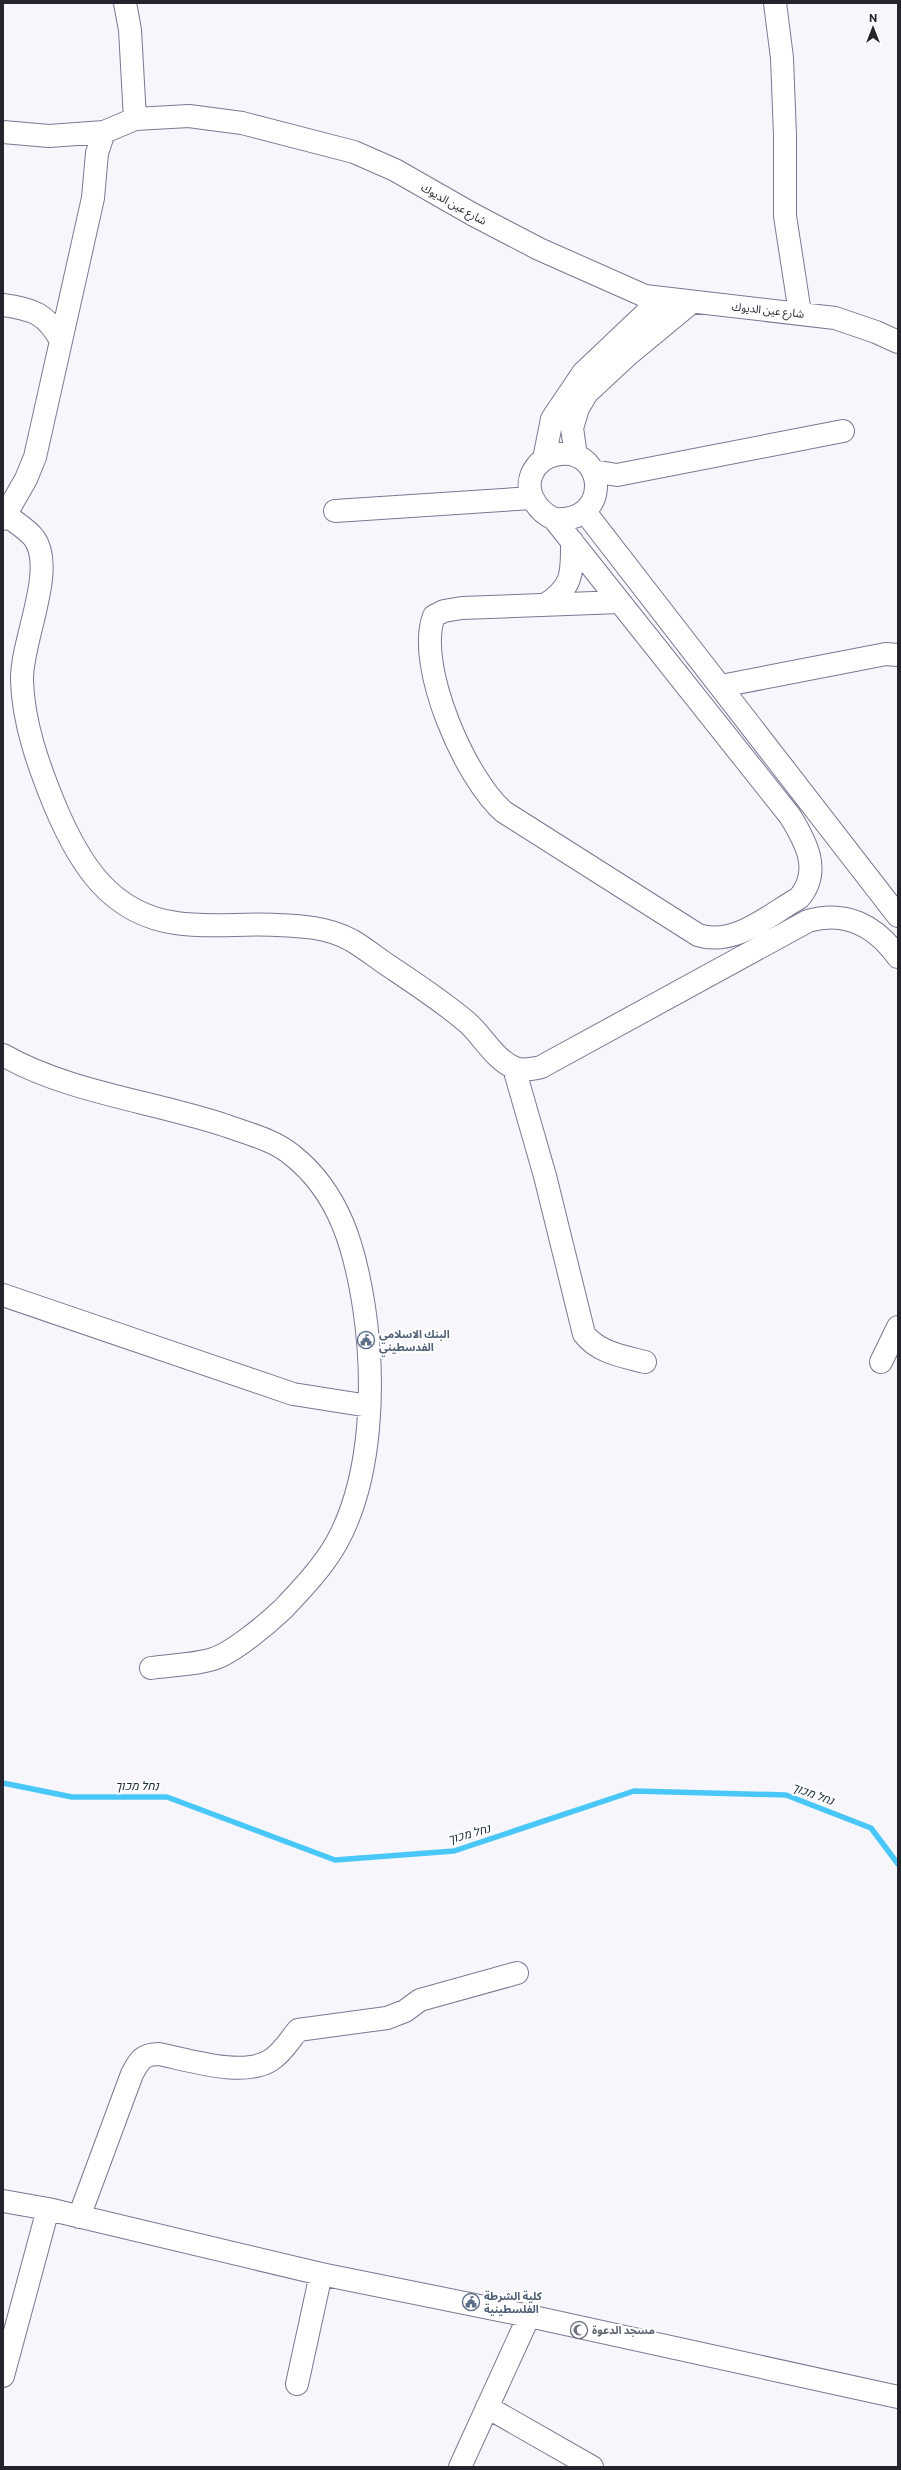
<svg xmlns="http://www.w3.org/2000/svg" width="901" height="2470" viewBox="0 0 901 2470" font-family="Commissioner,'Noto Sans Arabic',Heebo,sans-serif">
<rect width="100%" height="100%" fill="#f7f6fc"/>
<g fill="none" stroke-linecap="round" stroke-linejoin="round">
<path stroke="#49c7f8" stroke-width="5.5" d="M3 1783 72 1797H167L335 1860 454 1851 634 1791 786 1795 871 1828 898 1864"/>
<g stroke="#7b7792" stroke-width="24">
<path id="minor" d="M125 3 130 30 135 119
M775 3 782 58 785 136V216L800 313
M3 132 49 136 104 132 135 119 189 116 242 123 354 152 395 170 472 214 539 249 645 296 835 318 876 332 898 342
M3 305C33 309 47 314 61 341
M576 456 572 428 578 408 587 393 629 354 692 302
M544 459 552 419 583 373 661 299
M593 471 617 475 843 431
M335 511 532 498
M585 512 898 916
M6 515C15 522 27 529 34 538 57 569 21 641 22 680 23 723 39 767 55 806 79 863 110 914 176 923 208 928 243 923 276 925 302 926 327 927 351 940 365 948 378 959 392 968 419 986 445 1003 469 1024 483 1037 496 1061 515 1068 523 1071 533 1069 541 1067L808 921C845 910 875 925 898 957
M3 519 26 479 35 457 93 198 97 153 104 132
M554 519C611 524 607 449 560 454 550 455 542 459 536 467 521 487 535 510 554 519L790 816C806 842 822 871 799 898 769 915 734 947 698 935L504 812C466 780 415 665 434 616L444 611 462 608 620 602
M545 605C574 586 572 573 572 541
M721 686 886 654 898 655
M3 1055C67 1092 156 1102 227 1126 249 1134 274 1140 292 1155 340 1193 355 1249 364 1307 375 1380 373 1476 337 1542 323 1567 302 1589 283 1609 267 1624 233 1653 213 1659 194 1665 171 1665 151 1668
M514 1068 545 1176 584 1334C599 1353 622 1356 645 1362
M3 1295 293 1394 369 1406
M881 1362 898 1327
M3 2201 48 2209 321 2274 297 2384
M79 2217 132 2074C139 2061 142 2054 159 2054 189 2060 244 2078 271 2060 283 2052 289 2041 298 2030L387 2018 405 2011 420 2000 517 1973
M321 2274 529 2316 898 2397
M3 2376 48 2209
M487 2407 592 2467
M460 2467 529 2316"/>
</g>
<use href="#minor" stroke="#fff" stroke-width="22"/>
</g>
<defs>
<g id="civic-ring" transform="scale(0.9)"><circle r="9.5" fill="#fff" stroke="#5c6f8a" stroke-width="1.5"/><path d="M-.6-6.5H3V-4.5H.6V-3L4-1V1h2V6H-6V1h2V-1L-.6-3ZM-1.2 2.5V6h2.4V2.5Z" fill="#5c6f8a"/></g>
<g id="mosque-ring" transform="scale(0.9)"><circle r="9.5" fill="#fff" stroke="#6b7280" stroke-width="1.5"/><path d="M3.5-4.9A6 6 0 1 0 3.5 4.9A5 5 0 1 1 3.5-4.9Z" fill="#6b7280"/></g>
</defs>
<g fill-rule="evenodd">
<use href="#civic-ring" x="366" y="1340"/>
<use href="#civic-ring" x="471" y="2302"/>
<use href="#mosque-ring" x="579" y="2330"/>
</g>
<g text-anchor="middle" stroke-width="4" stroke-linejoin="round" paint-order="stroke">
<g font-size="11" fill="#25242e" stroke="#fff">
<text transform="translate(454 204) rotate(29)" y="4">شارع عين الديوك</text>
<text transform="translate(768 310) rotate(6)" y="4">شارع عين الديوك</text>
</g>
<g font-size="11" font-weight="bold" fill="#4e5e75" stroke="#fff" text-anchor="start">
<text x="379" y="1338">البنك الاسلامي<tspan x="379" dy="13">الفدسطيني</tspan></text>
<text x="484" y="2300">كلية الشرطة<tspan x="484" dy="13">الفلسطينية</tspan></text>
</g>
<g font-size="11" font-weight="bold" fill="#5b616d" stroke="#fff" text-anchor="start">
<text x="592" y="2334">مسجد الدعوة</text>
</g>
<g font-size="12" font-style="italic" fill="#1a2f39" stroke="#fff">
<text x="137" y="1790">נחל מכוך</text>
<text transform="translate(813 1794) rotate(20)" y="4">נחל מכוך</text>
<text transform="translate(469 1834) rotate(-16)" y="4">נחל מכוך</text>
</g>
</g>
<rect width="901" height="2470" fill="none" stroke="#25242e" stroke-width="8"/>
<g transform="translate(873 28)" stroke="#ffffff" stroke-width="3" paint-order="stroke">
<path d="M0-3L7 15L0 10L-7 15Z" fill="#25242e"/>
<text y="-6" font-size="11" font-weight="bold" text-anchor="middle" fill="#25242e">N</text>
</g>
</svg>
